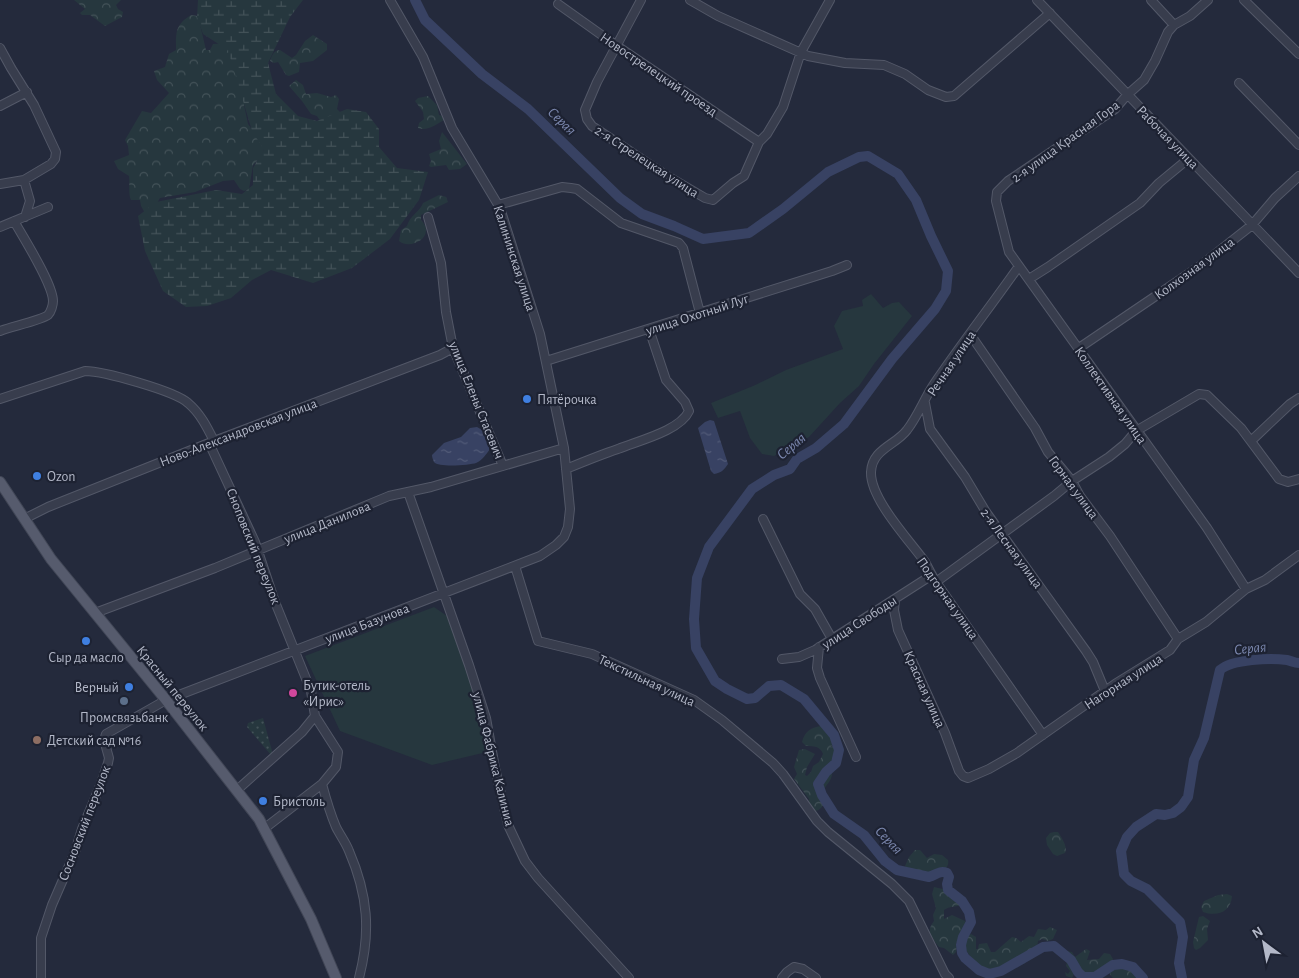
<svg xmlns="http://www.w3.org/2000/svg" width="1299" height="978" viewBox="0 0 1299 978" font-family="'Alegreya Sans',sans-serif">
<defs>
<pattern id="forest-crowns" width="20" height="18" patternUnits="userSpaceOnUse" patternTransform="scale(1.25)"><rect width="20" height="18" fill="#26373e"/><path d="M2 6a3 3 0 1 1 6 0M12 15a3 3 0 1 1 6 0" fill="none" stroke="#435258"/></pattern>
<pattern id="wetland-marsh" width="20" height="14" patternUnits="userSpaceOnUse" patternTransform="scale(1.25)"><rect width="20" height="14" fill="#26373e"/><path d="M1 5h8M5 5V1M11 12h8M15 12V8" fill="none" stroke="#435258"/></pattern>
<pattern id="park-dots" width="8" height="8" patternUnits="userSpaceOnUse" patternTransform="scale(1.25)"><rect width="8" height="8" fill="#26373e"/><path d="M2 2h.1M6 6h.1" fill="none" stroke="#435258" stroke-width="1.8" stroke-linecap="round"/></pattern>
<pattern id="water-ripples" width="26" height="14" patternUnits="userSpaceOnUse" patternTransform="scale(1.25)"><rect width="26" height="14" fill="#384263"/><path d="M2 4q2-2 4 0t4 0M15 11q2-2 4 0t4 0" fill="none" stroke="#525b78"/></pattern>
</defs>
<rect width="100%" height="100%" fill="#242a3c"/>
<path fill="url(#forest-crowns)" d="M74 0H121L116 5 118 9 123 12 122 17 105 26 90 15H82L80 13 85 9Z
M191 15 198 16 206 50H210L213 44 234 43 248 97 244 105 248 124 263 144 264 150 260 158 253 165 249 189 244 191 240 189 234 180 223 181 195 192 160 198 154 208 145 213 141 206 140 200H131C128 194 130 183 129 176L118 169 114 161 129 155 128 146 125 140 142 111 151 113 169 93 157 80 154 71 165 67 169 54 176 50C176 32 175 25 191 15Z
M313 35 327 44V50L313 61 300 63 299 72 289 76 286 75 278 62 274 63 270 61C272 55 274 50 280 50L292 58 296 55 305 41Z
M296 80 303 85 306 94 317 93 331 97 336 95 339 99 337 109 340 112 323 125 317 116 311 114 302 101 289 86Z
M428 96 437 105 439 115 442 116 444 120C437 124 427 132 418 128L419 123 424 119 423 112 415 101 418 98Z
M442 132 467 164 460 169 449 170 446 165 431 167 429 166 431 161 429 154 441 149 439 141Z
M439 195 446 197 448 202 421 215V220C437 236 411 251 399 241L401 230 407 226C410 215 420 212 423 203Z
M821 726C831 726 833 731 836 739L831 747 836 745 840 747 841 750 831 765C836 782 824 783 820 798L824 800C824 806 820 811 814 811L808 804 809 799 794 779 797 774 794 767 799 750 805 749 815 754 807 767 805 775 807 776 811 772 813 766 819 762 823 754C820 746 814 746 806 746L802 742C805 731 810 728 821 726Z
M1054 832H1058C1062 838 1068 847 1065 853L1057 856 1053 854 1047 845 1046 838 1050 833Z
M915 850H920L927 858 934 854 942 855 948 860C950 869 941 871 934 871L930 875 909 871 905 866 909 857Z
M934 887 960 893 965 898 962 905C955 907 950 906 944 910V919L952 915 965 921 967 924 961 939 956 943 957 946 956 952 953 955 944 948 939 947C932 938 925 932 934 921L933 915 936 908 932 894Z
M1227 894 1232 896C1231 912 1217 917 1203 912L1201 907 1204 901 1218 895Z
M1203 916 1210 921 1207 929 1208 940 1200 948 1196 950 1194 948 1193 942 1199 917Z
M1050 927 1057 930 1053 939 1048 941 1042 939 1038 941 1036 954 1027 956V961L1024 964 1007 965 1004 969C997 969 991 973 984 970 978 968 974 962 970 956 964 947 958 942 971 934L976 937V949H978L979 944 987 943 991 952H995L1012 937 1016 938 1021 942 1029 936 1034 937 1038 929 1046 930Z
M1086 949 1090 951 1087 960 1099 959 1104 953 1110 954 1113 959C1111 967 1103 968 1097 971L1098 976 1090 978 1086 973 1080 972 1077 968 1072 978 1066 976 1065 972 1068 974 1070 971 1066 966 1067 961 1062 956C1064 950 1066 951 1072 952L1075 957Z
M1115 967H1129L1131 969 1137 971 1144 978H1113L1110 975V968Z"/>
<path fill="url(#wetland-marsh)" d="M198 0H303L290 17 268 63 276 94 298 116 317 121 347 109 366 112 379 129V147L397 168 428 172 419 200 390 239 352 268 313 283 271 270 252 280 231 298 207 306 186 307 163 291 145 251 138 216 156 202 216 190 242 194 253 185V168L264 150 252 131 228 50 203 34 197 17Z"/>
<path fill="url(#park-dots)" d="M263 718 272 751 271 755 247 727 248 723Z"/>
<path fill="#26373e" d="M871 294 883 308 892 303 899 302 912 316 874 364 859 386 840 403 809 437 774 456 762 454 750 438 740 411 718 418 711 403 753 386 786 370 843 349 834 326 842 311 863 306 862 300Z
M434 607 447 616 469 672 481 710 487 752 432 765 340 731 305 656Z"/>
<path fill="url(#water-ripples)" d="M710 420 714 421 728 464C724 470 721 473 714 474L711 471 698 428 705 422Z
M477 427 482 430 490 449C486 454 483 460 476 463 470 465 439 468 434 462 433 460 432 457 432 455L444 443 461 437 470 428Z"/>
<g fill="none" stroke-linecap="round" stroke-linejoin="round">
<path stroke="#384263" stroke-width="10" d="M415 0 425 20 482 74 528 109 620 198 642 214 674 226 703 239 749 233 783 209 828 172 859 157 868 156 898 174 916 200 931 236 948 271 946 291 935 309 892 359 844 424 816 448 797 459 790 469 774 475 752 489 709 547 697 578 694 619 696 648 715 681 727 689 747 699 755 698 769 686 781 685 804 699 834 735 839 750 836 763 826 772 818 784 822 795 834 814 864 835 885 861 897 870 929 877C936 875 939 870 947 873L949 877 947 884 948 890 962 901 969 912 971 922 963 937 961 945 962 953 965 958 979 970 989 974 1001 971 1043 947 1054 946 1071 960 1078 972 1083 977H1095L1113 965 1122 964 1133 967 1143 978
M1182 978 1179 963 1183 937 1180 922 1147 889 1131 881 1124 874 1121 851 1127 837 1136 827 1156 814 1165 815 1173 813 1181 807 1188 797 1194 760 1204 738 1220 670C1232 659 1271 658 1287 660 1292 661 1294 663 1299 663"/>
<g stroke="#535868" stroke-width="10">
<path id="minor" d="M641 0 597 82 585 110 587 119 592 126 664 174 705 198 713 200 733 183 744 176 759 142 767 134 783 107 801 52 830 0
M690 0 718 16 808 56 845 63 884 65 905 74 928 90 946 97 954 96 1050 13
M1037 0 1299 273
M1151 0 1174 25
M1208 0 1190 16 1174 25 1168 32 1155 61 1144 80 1127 95 1115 109 1008 181 997 192 996 201 1009 252 1207 528 1246 589
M1244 0 1299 54
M558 4 617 46 759 142
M0 48 11 68 34 105 56 152 55 159 51 164 24 180 0 184
M1239 83 1299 145
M0 106 27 92
M24 180 30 201 25 217
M498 205 562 187 571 188 577 189 621 223 679 243 683 248 700 313
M428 217 441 263 446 312 453 348 503 466
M0 227 48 207
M1019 266C991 306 961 344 934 384 924 399 918 416 907 430 896 445 872 449 871 472 870 499 910 541 925 562 929 569 932 576 936 582L1043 735
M1029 279 1048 267 1140 203 1159 183 1188 159
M0 331C10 327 42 320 48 315 51 312 53 305 53 301 53 284 23 237 14 221
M970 334 1035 428 1048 452 1072 481 1080 496 1110 536 1178 639
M1079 348 1200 266 1252 225 1275 198 1299 176
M546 361 832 271 847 265
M0 399 85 371C103 371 175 391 188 403 200 413 207 427 214 441
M925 403 930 429 965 477 986 512 1086 651 1093 662 1105 691
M1251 441 1290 404 1299 398
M209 443 255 542 275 602 311 691 315 716 338 752 336 767 322 784C326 799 330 813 336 827 340 835 346 843 349 851 368 895 371 932 359 978
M566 469C583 462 600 455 618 449 637 441 680 431 689 411L685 402 666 380 649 329
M408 492 469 665 486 718 495 768 508 825 525 861 538 878 629 978
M24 519 48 507 209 443 440 355 453 348
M763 519 800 594 815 609 832 639
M515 566 538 641 592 654 694 700 722 720 773 763 783 774 817 821 828 832 892 884 909 901 945 974 949 978
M936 582 1054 496 1072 481 1109 457 1125 444 1136 431 1199 394 1207 395 1241 428 1279 479 1288 482 1299 479
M895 599 894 610 898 630 945 733 959 771 963 776 968 778 989 769 1017 753 1115 684 1170 650 1178 639 1206 622 1246 589 1265 580 1299 555
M95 613 215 568 389 496 431 487 564 448
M819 647 817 668 820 678 856 757
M782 659 799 657 815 650 932 575
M237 790 302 732 315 716
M265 828 322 784
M41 978V938L52 905 75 852 82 829 100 786 108 763 109 758 104 740 106 734 166 700 540 556 556 545 564 537 568 527 570 509 564 448 540 334 500 208 452 128 423 57 390 0
M782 978 787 972 794 967 803 969 816 978"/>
</g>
<g stroke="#414656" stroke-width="12">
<path id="major" d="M0 482 51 559 166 700 259 819 311 919 336 978"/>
</g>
<use href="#minor" stroke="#383d4d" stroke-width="8"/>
<use href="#major" stroke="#565b6d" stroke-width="10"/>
</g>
<g fill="#3f7fe0" stroke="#1d2232" stroke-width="2">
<circle cx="527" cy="399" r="5"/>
<circle cx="37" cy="476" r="5"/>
<circle cx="86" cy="641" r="5"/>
<circle cx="129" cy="687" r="5"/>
<circle cx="263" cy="801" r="5"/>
</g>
<circle fill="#d1479c" stroke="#1d2232" stroke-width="2" cx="293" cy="693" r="5"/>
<circle fill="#5c6f8a" stroke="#1d2232" stroke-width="2" cx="124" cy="701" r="5"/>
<circle fill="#8d6e63" stroke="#1d2232" stroke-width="2" cx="37" cy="740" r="5"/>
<g text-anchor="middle" stroke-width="4.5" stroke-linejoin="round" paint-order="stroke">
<g font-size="14" fill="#b3b8c8" stroke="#1d2232">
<text transform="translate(659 74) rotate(34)" y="5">Новострелецкий проезд</text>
<text transform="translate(1168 137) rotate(46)" y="5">Рабочая улица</text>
<text transform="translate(1065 141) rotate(-36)" y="5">2-я улица Красная Гора</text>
<text transform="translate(647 161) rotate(33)" y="5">2-я Стрелецкая улица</text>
<text transform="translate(515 258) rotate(72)" y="5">Калининская улица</text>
<text transform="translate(1194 268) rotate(-36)" y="5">Колхозная улица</text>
<text transform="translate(697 314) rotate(-18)" y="5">улица Охотный Луг</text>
<text transform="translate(951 363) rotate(-56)" y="5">Речная улица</text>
<text transform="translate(1111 395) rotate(55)" y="5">Коллективная улица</text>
<text transform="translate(477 400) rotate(68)" y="5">улица Елены Стасевич</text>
<text transform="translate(238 432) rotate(-21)" y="5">Ново-Александровская улица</text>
<text transform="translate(1074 487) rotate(54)" y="5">Горная улица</text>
<text transform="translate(327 522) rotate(-22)" y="5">улица Данилова</text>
<text transform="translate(254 546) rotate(68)" y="5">Сноповский переулок</text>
<text transform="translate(1012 548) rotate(54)" y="5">2-я Лесная улица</text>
<text transform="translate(948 598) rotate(55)" y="5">Подгорная улица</text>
<text transform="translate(859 622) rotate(-33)" y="5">улица Свободы</text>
<text transform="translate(367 623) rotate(-21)" y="5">улица Базунова</text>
<text transform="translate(647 680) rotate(25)" y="5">Текстильная улица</text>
<text transform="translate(1123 681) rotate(-33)" y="5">Нагорная улица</text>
<text transform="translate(173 688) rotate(51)" y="5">Красный переулок</text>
<text transform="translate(925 689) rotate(66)" y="5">Красная улица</text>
<text transform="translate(494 759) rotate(76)" y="5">улица Фабрика Калиниа</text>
<text transform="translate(84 823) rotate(-69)" y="5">Сосновский переулок</text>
</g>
<g font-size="14" fill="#b3b8c8" stroke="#1d2232" text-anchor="start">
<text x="537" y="404">Пятёрочка</text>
<text x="47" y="481">Ozon</text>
<text x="86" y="662" text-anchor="middle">Сыр да масло</text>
<text x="303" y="690">Бутик-отель<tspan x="303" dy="16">«Ирис»</tspan></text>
<text x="119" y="692" text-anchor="end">Верный</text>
<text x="124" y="722" text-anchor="middle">Промсвязьбанк</text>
<text x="47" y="745">Детский сад №16</text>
<text x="273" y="806">Бристоль</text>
</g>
<g font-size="15" font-style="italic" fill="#7c88af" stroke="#1d2232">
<text transform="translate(562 121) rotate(44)" y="5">Серая</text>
<text transform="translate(791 446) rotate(-40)" y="5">Серая</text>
<text transform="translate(1250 648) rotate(-6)" y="5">Серая</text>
<text transform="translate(889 840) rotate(46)" y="5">Серая</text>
</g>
</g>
<g transform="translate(1264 943) rotate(328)" stroke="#1d2232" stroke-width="4" paint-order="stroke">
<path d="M0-4L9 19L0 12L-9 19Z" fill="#b3b8c8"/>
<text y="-8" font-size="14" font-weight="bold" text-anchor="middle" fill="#b3b8c8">N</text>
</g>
</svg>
